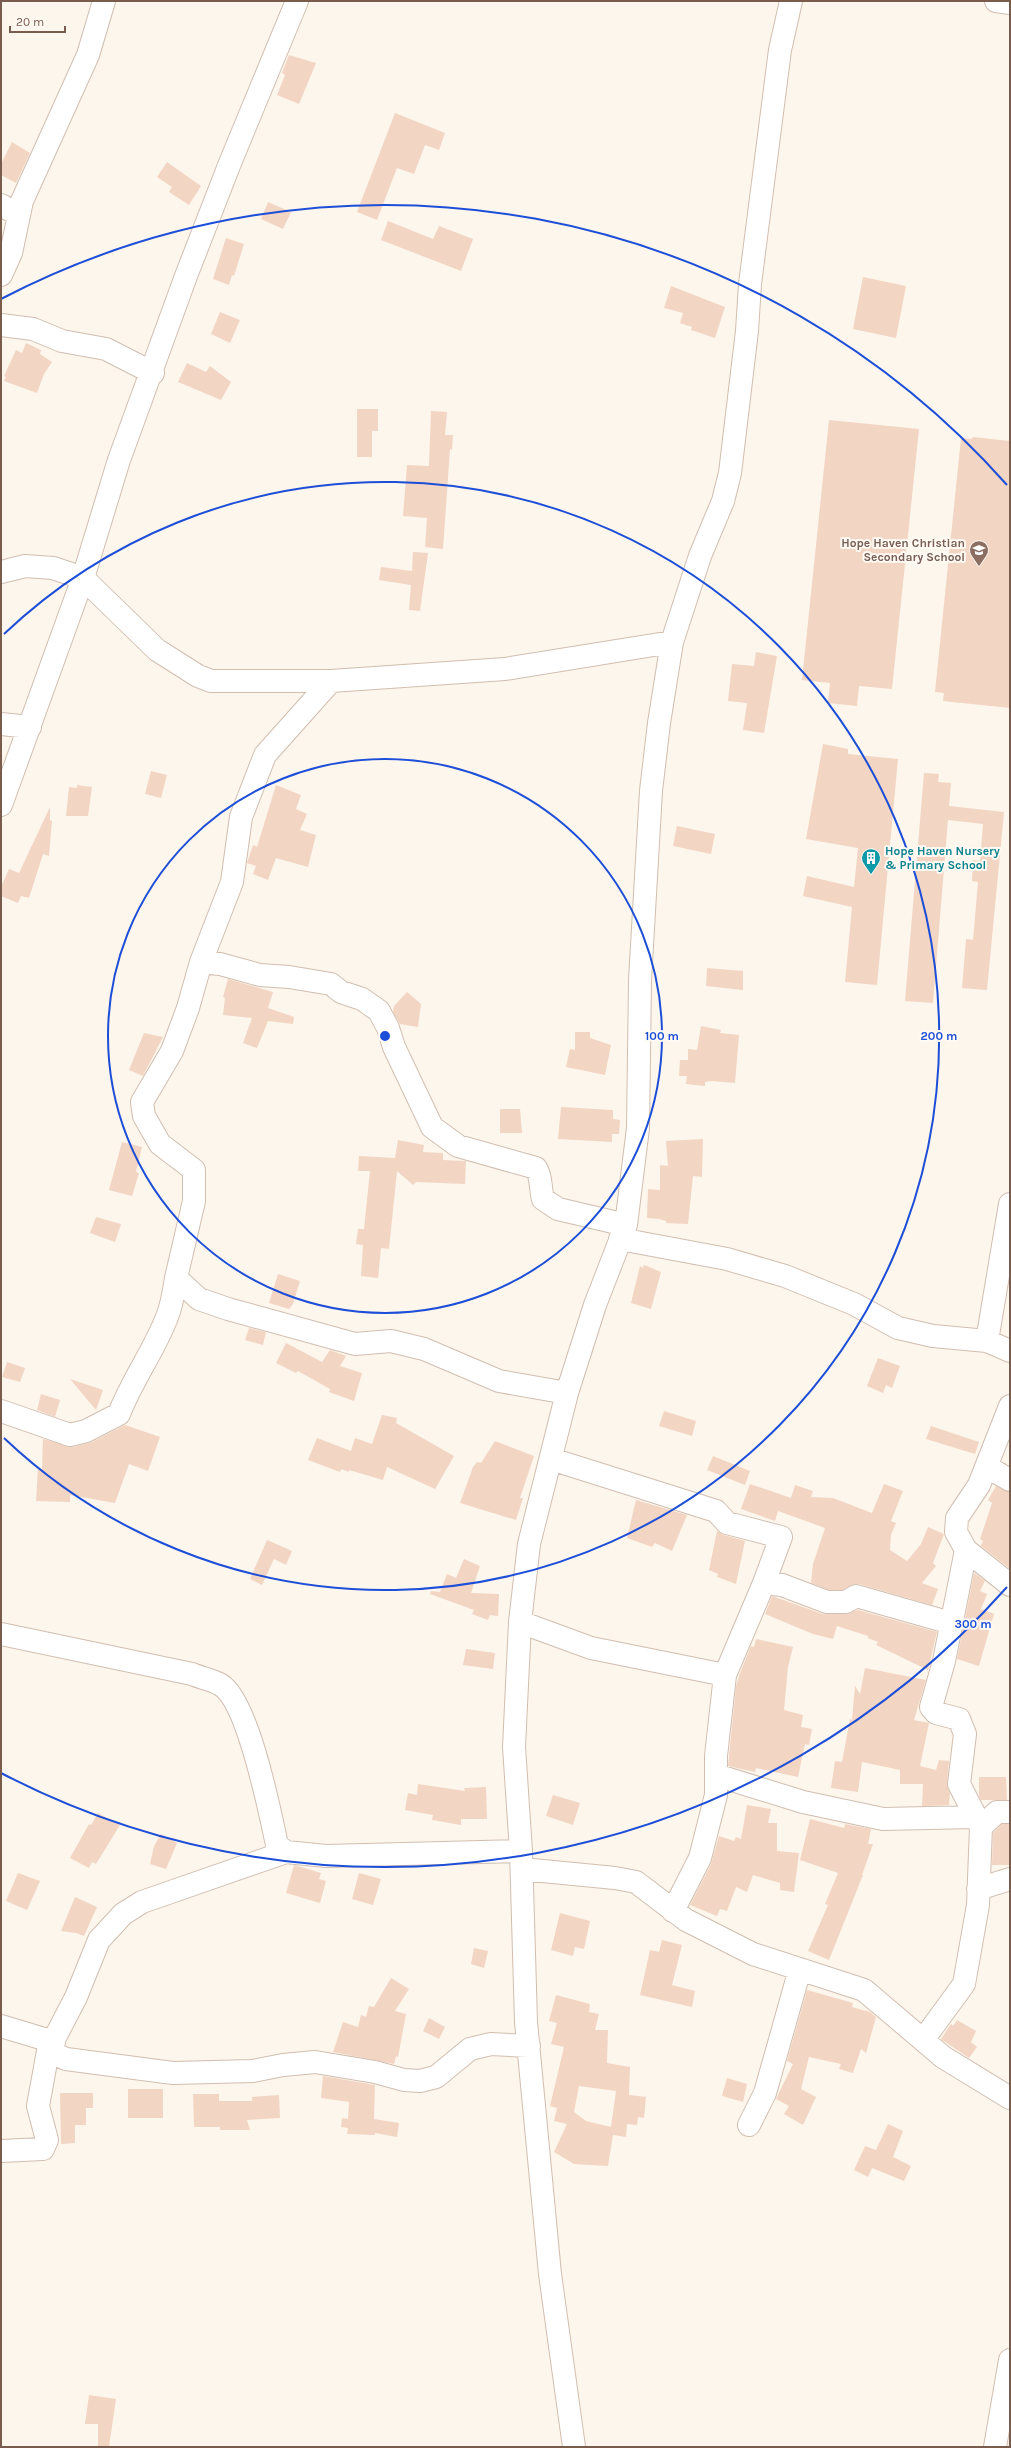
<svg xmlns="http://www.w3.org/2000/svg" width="1011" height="2448" viewBox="0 0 1011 2448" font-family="Karla,sans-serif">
<rect width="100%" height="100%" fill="#fdf6ec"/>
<path fill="#f3d5c3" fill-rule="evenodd" d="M289 55 316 63 299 104 277 95 285 75 282 73Z
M395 113 445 133 439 150 425 145 414 174 397 168 377 220 357 212Z
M12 142 30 153 16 183 1 175V164Z
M167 162 201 186 189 205 169 192 172 187 157 177Z
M268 202 291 212 283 229 261 219Z
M388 221 433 239 439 226 473 239 461 271 381 240Z
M226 238 244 244 234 276 232 275 229 285 213 279Z
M863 277 906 286 896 338 853 329Z
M671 286 725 307 715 338 691 330 692 327 680 323 683 313 664 308Z
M220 312 240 320 230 343 211 334Z
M26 343 41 350 40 354 52 362 44 374 37 393 4 381 6 377 4 376 16 350 22 353Z
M187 363 206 372 210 366 231 382 221 400 178 382Z
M357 409H378V431H372V457H357Z
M431 411 447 412 445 435H453L452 450 450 449 443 549 425 547 427 518 403 516 407 465 429 466Z
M829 420 919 429 892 689 859 686 857 706 828 703 830 683 802 680Z
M973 437 1010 441V708L943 701 944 693 935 692 961 438 972 439Z
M413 552 428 553 420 611 409 610 411 585 379 580 381 567 412 571Z
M756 652 777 656 764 733 743 730 747 703 728 701 732 664 754 666Z
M823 744 848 749V754L898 759 877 985 845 982 852 907 803 896 807 876 854 887 858 848 806 839Z
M151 771 167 775 161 798 145 794Z
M924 773 939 774 938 782 951 783 949 806 1004 812 987 990 962 988 966 939 973 940 978 882 972 881 973 860 980 861 983 824 948 820 933 1003 905 1001Z
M77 785 92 787 88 816H66L69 787 77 788Z
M276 785 301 795 296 809 307 814 300 830 316 835 308 867 276 858 268 880 253 874 256 866 247 863 253 845 257 847Z
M50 807V820L52 821 49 856 43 854 29 898 21 896 18 903 1 896V887L9 869 19 873Z
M677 826 715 834 711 854 673 846Z
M707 968 743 971V990L706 986Z
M228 979 273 992 268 1008 294 1017 293 1024 268 1021 257 1048 243 1043 252 1018 223 1015 225 998 223 997Z
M407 992 421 1004 418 1027 400 1024 393 1012 394 1006Z
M701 1026 721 1030 720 1033 739 1035 735 1083 712 1081 705 1082V1086L686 1084 687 1076H679L680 1060H688V1049L697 1050Z
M575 1032H590V1038L611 1045 605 1075 566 1067 570 1049 575 1050Z
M144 1033 163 1037 143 1076 129 1070Z
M561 1107 613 1110V1119L620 1120 619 1134H612V1142L558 1139Z
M500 1109H520L522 1133H500Z
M703 1139 702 1177 693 1176 688 1224 666 1223V1221L659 1219 647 1218 648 1189 660 1190V1165L668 1166 666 1141Z
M398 1140 424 1145 423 1152 443 1153V1160L466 1161 465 1184 416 1182 413 1185 397 1171 389 1249 381 1248 378 1278 361 1276 363 1245 356 1244 358 1229H364L370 1171H358L359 1156 395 1158Z
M122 1142 142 1147 136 1172 139 1173 132 1196 109 1190Z
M96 1217 121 1224 115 1242 90 1233Z
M644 1265 661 1272 651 1309 631 1303 640 1266 643 1268Z
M278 1274 300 1281 293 1304 289 1309 269 1303Z
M249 1328 266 1332 263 1345 245 1340Z
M286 1343 322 1362 330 1350 346 1356 340 1366 362 1373 354 1401 329 1392 330 1389 298 1371 296 1373 276 1363Z
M878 1358 900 1366 892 1388 886 1385 883 1393 867 1386Z
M7 1362 25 1368 20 1382 2 1377Z
M70 1379 103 1390 96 1410Z
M41 1394 60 1400 55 1417 37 1410Z
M664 1411 696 1421 692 1436 659 1426Z
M382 1415 397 1418 396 1423 454 1456 435 1489 387 1467 383 1480 349 1470V1472L341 1469 340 1472 308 1460 317 1438 351 1451 355 1438 372 1444Z
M125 1425 160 1437 148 1471 129 1464 115 1503 70 1495V1502L36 1501 38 1469H42L43 1439 73 1447 92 1442Z
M931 1426 979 1442 975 1454 926 1439Z
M495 1441 534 1456 520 1498H523L516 1520 460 1503 473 1467 477 1462 481 1463Z
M713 1456 750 1471 745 1485 707 1470Z
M750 1484 791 1498 795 1485 813 1491 811 1497 833 1498 872 1513 884 1484 903 1491 891 1521 896 1523 891 1535 890 1550 907 1561 921 1544 928 1527 944 1534 933 1563 936 1566 922 1583 938 1589 932 1605 859 1584H854L843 1590H829L811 1583 813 1564 825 1528 778 1511 775 1521 741 1509Z
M996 1486 1010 1492V1569L981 1546 983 1541 980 1539 992 1503 988 1500Z
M636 1500 687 1515 672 1551 655 1543 652 1547 627 1538Z
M717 1531 724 1535 745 1541 736 1584 717 1577 718 1574 709 1570Z
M267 1540 292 1551 286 1565 274 1559 262 1585 250 1579Z
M464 1559 480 1566 471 1593 499 1594 498 1616 490 1615 488 1620 472 1614 474 1610 430 1594 431 1591 440 1592 447 1574 456 1578Z
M974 1573 985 1581 980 1591 987 1594 981 1609 994 1614 979 1666 957 1659Z
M772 1596 823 1614H846L858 1610 937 1632 928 1670 876 1645 878 1642 868 1638V1636L837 1626 833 1639 813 1634 765 1614Z
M756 1639 793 1647 788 1667 784 1710 803 1715 801 1727 812 1729 809 1745 805 1744 798 1777 756 1768 755 1772 728 1766 736 1686 740 1673 751 1646 754 1647Z
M466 1649 495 1653 493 1669 463 1665Z
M865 1668 926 1680 914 1720 929 1723 920 1766 936 1770 939 1760 949 1761 947 1783 950 1793 949 1805 922 1806 923 1784H900V1770L862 1762 858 1792 831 1788 835 1761 842 1762 850 1719 852 1720 855 1686 860 1694Z
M979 1777H1006L1007 1800H981L979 1796Z
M418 1784 465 1791 464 1788 486 1787 487 1819H461V1825L432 1820 433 1815 405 1810 408 1793 417 1795Z
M553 1795 580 1803 573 1825 546 1816Z
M747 1805 771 1809 768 1823H777V1851L799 1853 794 1892 780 1890V1883L753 1875 747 1892 736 1887 727 1911 720 1909 717 1916 690 1905 711 1864 719 1836 734 1841 736 1837 741 1839Z
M98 1813 120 1825 96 1864 92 1862 89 1868 70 1858 89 1824 91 1825Z
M810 1819 844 1828 845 1824 871 1829 868 1844H873L862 1875H863L829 1960 808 1951 828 1905 825 1904 838 1873 800 1860Z
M1002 1824H1009L1010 1865H992L993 1833Z
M161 1834 177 1843 166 1869 150 1864 154 1846Z
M294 1865 321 1873 319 1879 326 1881 320 1903 286 1893Z
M18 1873 40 1881 27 1910 6 1901Z
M359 1873 381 1879 373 1905 352 1899Z
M75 1897 97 1907 84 1936 76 1933 61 1931Z
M560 1913 590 1921 584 1949 575 1947 573 1956 551 1950Z
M662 1940 682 1945 672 1985 695 1991 692 2007 640 1995 650 1950 659 1952Z
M474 1948 488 1951 484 1968 471 1964Z
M391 1978 409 1989 395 2011 406 2014 398 2057 396 2056 394 2064 333 2052 343 2022 358 2027 361 2015 366 2017 369 2006 374 2007Z
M807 1990 853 2003 852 2007 870 2012 876 2017 866 2053 861 2049 853 2073 839 2069 841 2064 809 2057 801 2089 816 2097 803 2125 784 2114 789 2106 776 2099 793 2064 787 2061Z
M556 1995 590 2004 589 2012 599 2014 595 2030H608L607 2063 630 2067 629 2095 646 2097 644 2118 638 2117 637 2125 627 2124 626 2137 613 2135 608 2166 574 2164 554 2152 567 2124 554 2121 557 2108 550 2106 564 2047 551 2044 557 2023 549 2021ZM579 2086 616 2091 611 2127 586 2121 574 2112Z
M429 2018 445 2027 439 2039 423 2031Z
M957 2020 976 2031 971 2042 977 2047 969 2058 941 2039 951 2024 953 2026Z
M323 2076 375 2085 374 2119 399 2123 397 2137 375 2133V2135L347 2134 348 2128 341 2127 342 2118 348 2119 349 2102 321 2098Z
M727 2078 747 2084 743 2102 722 2096Z
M128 2089H163V2118H128Z
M60 2093H93V2108H86V2125H75V2143L61 2144Z
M193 2094H219V2101H252V2097L279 2095 280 2118 247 2120 250 2130H220V2127H194Z
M888 2124 903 2131 893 2157 911 2166 904 2181 872 2168 868 2177 854 2170 865 2146 876 2150Z
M89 2395 116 2399 109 2447H98V2424H85Z"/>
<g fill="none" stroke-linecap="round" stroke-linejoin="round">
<g stroke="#d1beb0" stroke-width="24">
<path id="minor" d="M996 1 1010 3
M1 205 19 215
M1 275 11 253 22 201 88 55 104 1
M1 325 33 329 62 341 106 349 153 373
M1 572 25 566 53 568 83 578 157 650 198 676 211 681H331L505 669 672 642
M331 681 265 755 241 817 232 882 201 962 188 1008 172 1051 142 1102 144 1116 160 1144 194 1170V1201L176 1278 199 1299 228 1309 355 1344 391 1341 424 1349 499 1381 567 1393
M1 724 30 727
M1 805 83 578 119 460 186 276 230 163 297 1
M201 962 220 964 260 975 289 977 331 984 341 992 362 999 379 1011 388 1028 394 1047 432 1127 458 1146 536 1168C542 1177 540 1189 543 1199L558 1209 626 1225
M620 1239 727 1259 785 1276 854 1304 898 1328 933 1336 987 1341 1010 1351
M987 1341 1010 1204
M1 1411 70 1435 86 1431 119 1414C132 1380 154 1351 167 1317 172 1305 174 1291 176 1278
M551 1459 716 1511 727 1523 781 1537 764 1583
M987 1467 1010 1480
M966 1550 1010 1585
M520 1622 591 1648 725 1675
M1 1634 192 1674C201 1678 213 1680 221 1685 248 1702 270 1812 277 1845L286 1852 326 1856 521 1851
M716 1775 803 1802 883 1819 976 1817
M981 1827 997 1812H1010
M522 1869 615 1878 636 1882 686 1920 753 1954 864 1990 943 2057 1010 2098
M978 1889 1010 1879
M673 1911 700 1858 716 1795V1756L725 1675 764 1583 782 1585 827 1602H846L856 1596 951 1623
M1 2026 54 2042
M923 2040 964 1984 978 1905 981 1827 959 1784 965 1734 959 1719 936 1713 931 1707 944 1661 966 1550 956 1532 957 1518 979 1485 1010 1406
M48 2051 66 2059 173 2073 253 2071 283 2065 315 2062 375 2072 404 2080 420 2081 436 2077 470 2049 491 2044 529 2046
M749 2125 765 2093 800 1969
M1 2151 43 2149 47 2140 38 2106 48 2051 76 1997 99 1940 123 1914 142 1902 286 1852
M574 2447 550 2274 526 2022 521 1851 514 1747 520 1622 529 1544 567 1393 595 1305 626 1225 638 1128 640 980 651 791 659 723 672 642 700 556 723 501 730 473 747 331 750 284 780 50 791 1
M995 2447 1010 2360"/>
</g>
<use href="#minor" stroke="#fff" stroke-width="22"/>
</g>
<g fill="none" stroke="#1d4ed8" stroke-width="2">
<circle cx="385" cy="1036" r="277"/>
<path d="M4 634A554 554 0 1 1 4 1438"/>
<path d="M1007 1587A831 831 0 0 1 1 1773M1 299A831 831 0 0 1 1007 485"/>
</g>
<defs>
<g id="school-pin" transform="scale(1)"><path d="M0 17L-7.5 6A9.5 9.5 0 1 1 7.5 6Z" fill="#8d6e63" stroke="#fffaf3"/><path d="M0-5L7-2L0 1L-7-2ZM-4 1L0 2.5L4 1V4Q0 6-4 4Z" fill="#fff"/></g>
<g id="building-pin" transform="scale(1)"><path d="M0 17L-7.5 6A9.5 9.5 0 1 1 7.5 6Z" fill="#0f9aa8" stroke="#fffaf3"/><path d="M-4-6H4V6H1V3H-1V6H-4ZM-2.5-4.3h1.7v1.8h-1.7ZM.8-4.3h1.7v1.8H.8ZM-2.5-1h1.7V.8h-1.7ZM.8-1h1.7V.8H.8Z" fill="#fff"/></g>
</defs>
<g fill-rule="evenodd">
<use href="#school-pin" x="979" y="550"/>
<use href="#building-pin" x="871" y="858"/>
</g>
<g text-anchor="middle" stroke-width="4" stroke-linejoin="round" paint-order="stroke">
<g font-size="12" font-weight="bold" fill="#785e54" stroke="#fffaf3" text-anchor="end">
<text x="965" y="547">Hope Haven Christian<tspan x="965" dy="14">Secondary School</tspan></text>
</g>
<g font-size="12" font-weight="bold" fill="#0d838f" stroke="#fffaf3" text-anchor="start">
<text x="885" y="855">Hope Haven Nursery<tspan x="885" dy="14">&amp; Primary School</tspan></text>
</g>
</g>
<circle cx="385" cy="1036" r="6" fill="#1d4ed8" stroke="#fffaf3" stroke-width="2"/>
<g font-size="12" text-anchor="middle" font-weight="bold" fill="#1d4ed8" stroke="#fffaf3" stroke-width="4" stroke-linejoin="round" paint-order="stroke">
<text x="662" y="1040">100 m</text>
<text x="939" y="1040">200 m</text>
<text x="973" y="1628">300 m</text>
</g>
<rect width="1011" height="2448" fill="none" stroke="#7a5c4d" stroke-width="4"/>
<path d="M10 26v6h55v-6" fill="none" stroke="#7a5c4d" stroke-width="2"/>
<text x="16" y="26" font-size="12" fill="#7a5c4d" stroke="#fffaf3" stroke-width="3" paint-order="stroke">20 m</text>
</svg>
